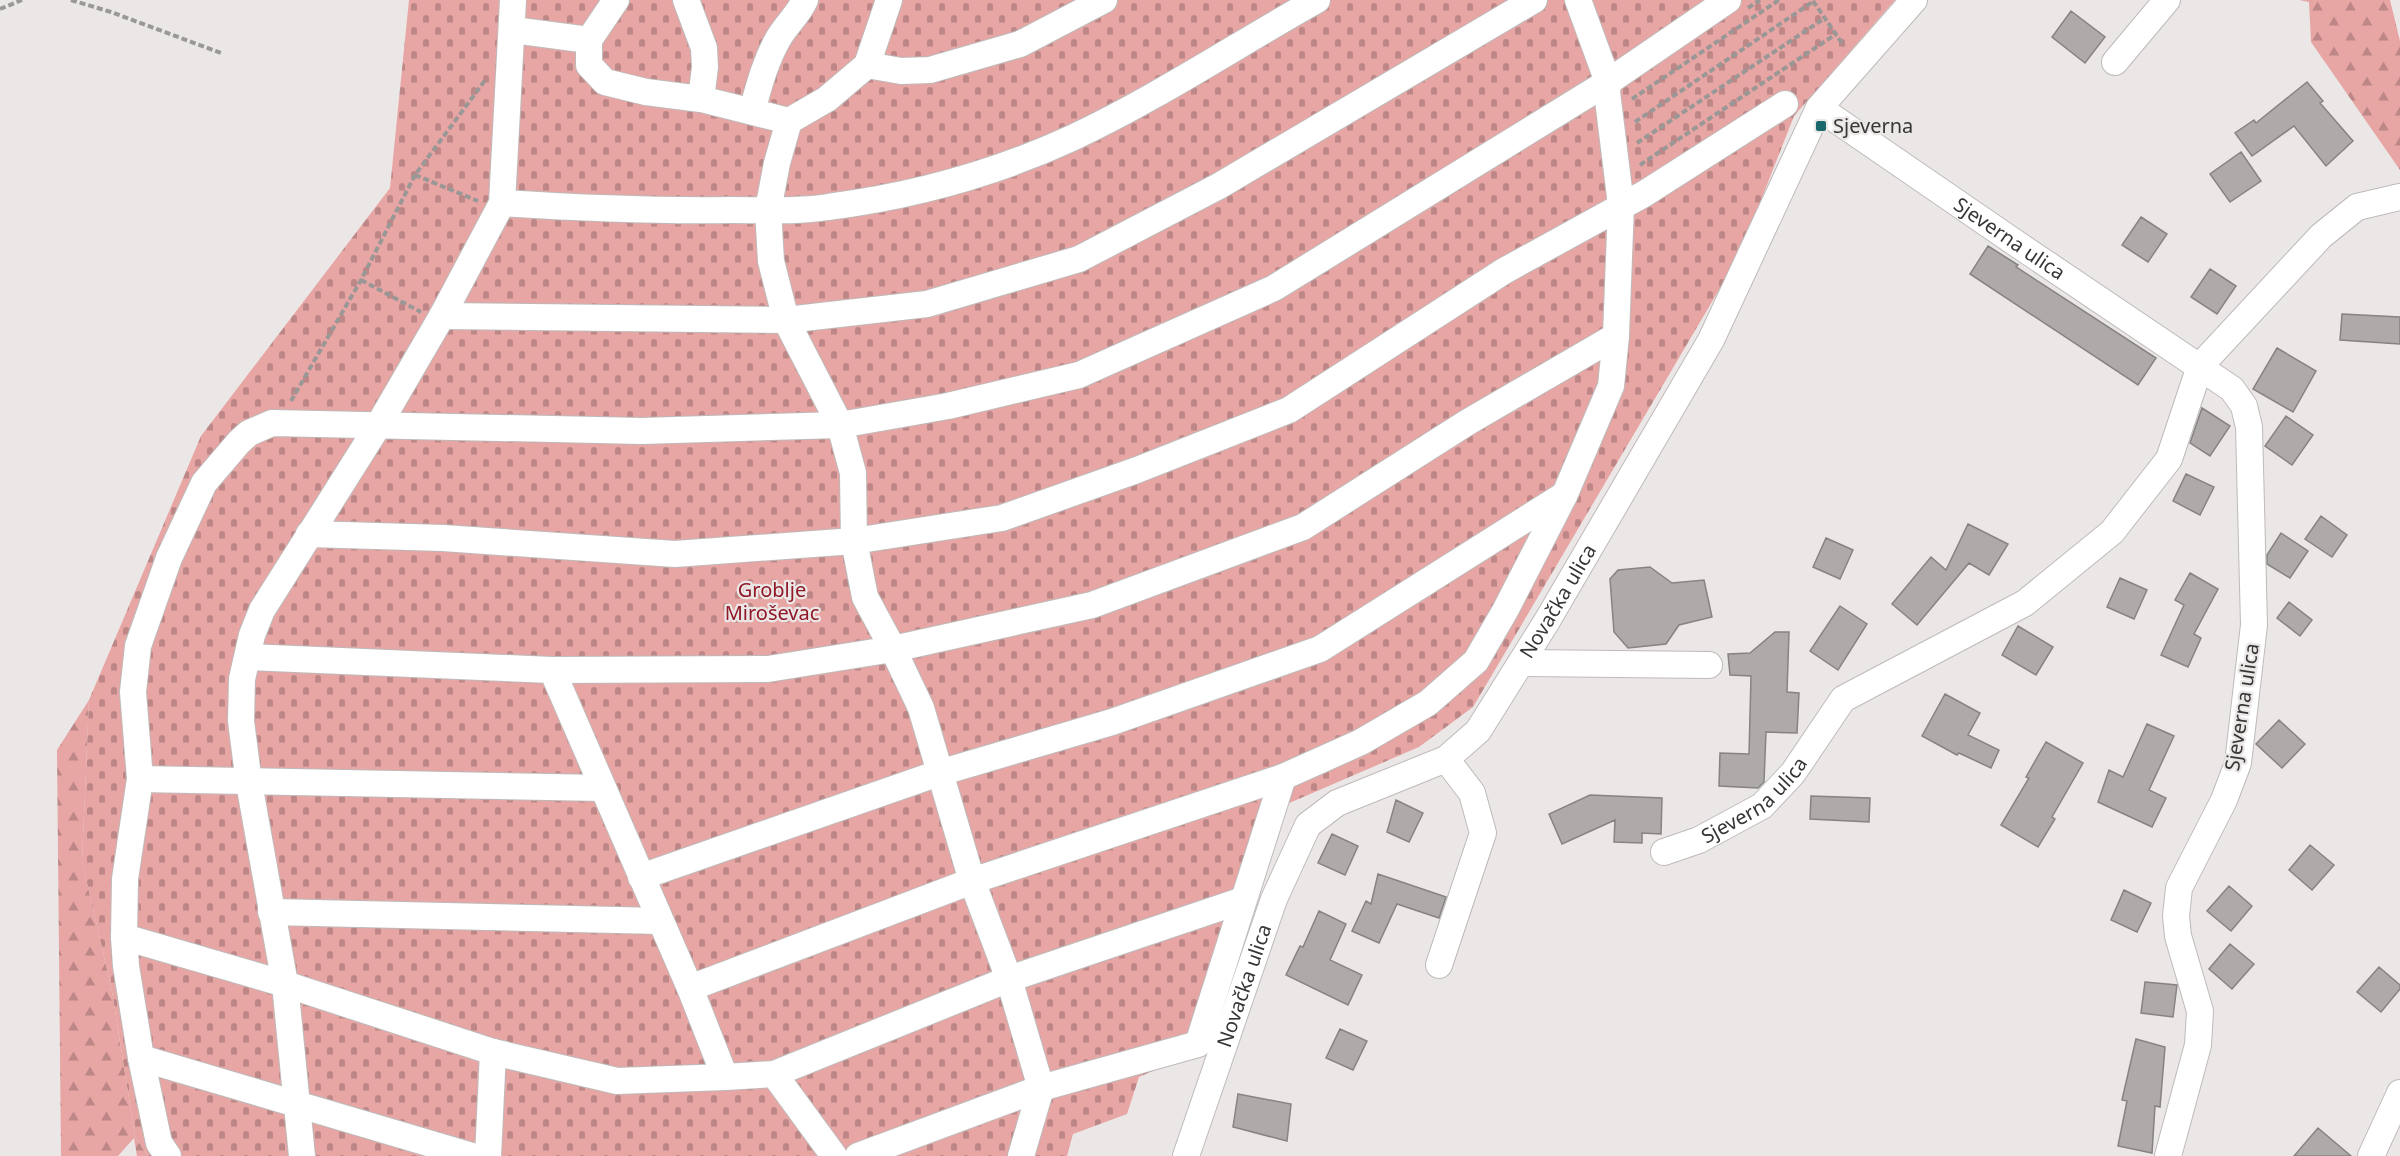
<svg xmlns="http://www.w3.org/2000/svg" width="2400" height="1156" viewBox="0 0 2400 1156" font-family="'Noto Sans',sans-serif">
<defs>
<pattern id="forest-firs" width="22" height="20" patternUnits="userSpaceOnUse" patternTransform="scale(1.5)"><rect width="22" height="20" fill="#e7a5a3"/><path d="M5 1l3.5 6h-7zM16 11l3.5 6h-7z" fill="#bc8786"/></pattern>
<pattern id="cemetery-stones" width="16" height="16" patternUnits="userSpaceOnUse" patternTransform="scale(1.5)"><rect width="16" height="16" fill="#e7a5a3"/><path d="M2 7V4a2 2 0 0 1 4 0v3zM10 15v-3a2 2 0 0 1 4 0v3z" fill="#bc8786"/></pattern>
</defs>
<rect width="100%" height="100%" fill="#ebe7e7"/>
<path fill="url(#forest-firs)" d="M2299 0H2390L2400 41V170L2311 42 2309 2Z
M89 700 82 861 112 991 135 1137 148 1156H137L134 1138 118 1156H61L57 750Z"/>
<path fill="url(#cemetery-stones)" d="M409 0H1895L1794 116 1739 256 1473 707 1419 747 1287 804 1210 1046 1139 1077 1127 1114 1073 1134 1067 1156H148L135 1137 112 991 82 861 89 700 201 436 390 188Z"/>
<path fill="#aeaaaa" stroke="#888383" stroke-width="1.5" d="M2071 11 2105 37 2085 63 2052 37Z
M2307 82 2323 101 2320 103 2353 141 2326 166 2294 126 2252 156 2235 133 2254 120 2256 123Z
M2241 152 2261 181 2230 202 2210 174Z
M2141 217 2167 234 2148 262 2122 245Z
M1988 246 2018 265 2016 267 2156 358 2138 385 1970 274Z
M2210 269 2236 286 2217 314 2191 297Z
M2342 314 2400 317V344L2340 340Z
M2277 348 2316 371 2293 412 2253 389Z
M2202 408 2230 426 2210 456 2190 443Z
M2286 416 2313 435 2292 465 2265 446Z
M2186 474 2214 487 2200 515 2173 501Z
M2321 516 2347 535 2332 557 2305 539Z
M1968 524 2008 544 1989 575 1969 563 1917 625 1892 604 1931 557 1946 570Z
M2281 533 2308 551 2290 578 2267 564V555Z
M1826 538 1853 550 1840 579 1813 567Z
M1650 567 1672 583 1704 580 1712 617 1679 625 1666 644 1628 648 1614 632 1610 579 1618 570Z
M2190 573 2218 589 2194 634 2201 638 2188 667 2161 655 2184 605 2175 600Z
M2120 578 2147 590 2134 619 2107 607Z
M2289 602 2312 620 2300 636 2277 618Z
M1840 606 1867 624 1838 670 1810 651Z
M2018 626 2053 647 2036 675 2002 655Z
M1775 632H1789L1787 692 1799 693 1797 733 1766 732 1764 782 1758 788 1719 786 1720 753 1749 754 1751 676 1730 675 1728 654 1750 653Z
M1945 694 1980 713 1968 735 1999 750 1991 768 1959 753 1957 755 1922 736Z
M2279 720 2305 744 2282 768 2256 744Z
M2147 724 2174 736 2149 790 2166 798 2152 827 2098 802 2109 770 2123 777Z
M2046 742 2083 763 2052 817 2055 819 2038 847 2001 825 2029 778 2026 777Z
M1590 795 1662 798 1661 834 1642 833V843L1614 842 1615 820 1562 844 1549 814Z
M1811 796 1870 798 1869 822 1810 819Z
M1396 800 1423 813 1409 842 1387 832Z
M1332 834 1358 846 1345 875 1318 863Z
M2310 845 2334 865 2312 890 2289 870Z
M1378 874 1446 897 1439 918 1397 904 1379 943 1352 931 1366 901 1371 904Z
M2229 886 2252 906 2231 931 2207 911Z
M2124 890 2151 903 2137 932 2111 920Z
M1319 911 1346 924 1330 960 1362 975 1348 1005 1286 975 1300 946 1303 947Z
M2230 944 2254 964 2232 989 2209 969Z
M2379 967 2400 985V989L2381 1012 2357 992Z
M2145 982 2177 985 2173 1017 2141 1013Z
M1340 1029 1367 1041 1353 1070 1326 1058Z
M2136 1039 2165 1047 2160 1107 2155 1106 2152 1153 2118 1146 2127 1101 2122 1100Z
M1238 1094 1291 1104 1287 1141 1233 1127Z
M2318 1128 2351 1156H2294Z"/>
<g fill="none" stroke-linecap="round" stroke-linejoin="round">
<g stroke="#bfbaba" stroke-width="28">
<g id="minor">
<path d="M686 0 704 48 705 67 701 99"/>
<path d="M889 0 867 65 827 99 789 121 777 163 768 210 771 261 786 320 840 425 853 473 854 541 865 597 893 649 921 708 972 881 1009 979 1041 1088 1021 1156"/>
<path d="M513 30 589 40V65L605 82 646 92 701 99 789 121"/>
<path d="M589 40 616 0"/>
<path d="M2115 62 2167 0"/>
<path d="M867 65 901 71 930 70 1020 44 1104 0"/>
<path id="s1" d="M1819 108 2017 244 2232 389 2244 406 2249 427 2254 625 2238 763 2224 800 2179 888 2176 916 2178 936 2200 1011 2198 1045 2168 1156"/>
<path d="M752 111C759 86 765 62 778 39 786 25 798 15 805 0"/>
<path d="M502 203C578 208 653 211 729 210 762 210 796 212 828 207 913 196 994 174 1072 138 1157 98 1235 46 1317 0"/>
<path d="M442 316 786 320 927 304 1079 259 1219 186 1534 0"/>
<path d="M309 534 443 538 675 554 854 541 1002 518 1137 470 1289 410 1504 271 1644 194 1785 104"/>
<path d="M248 657 552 670 768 669 893 649 1092 605 1303 527 1468 422 1616 336"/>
<path d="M1521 663 1709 665"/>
<path d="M552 670 690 988 725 1077 774 1074 1009 979 1243 900"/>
<path d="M140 779 603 788"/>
<path id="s2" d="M1664 852 1699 840 1762 806 1793 773 1843 699 2025 603 2112 532 2169 459 2200 366 2321 236 2357 207 2400 197"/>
<path d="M641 877 939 773 1112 722 1320 649 1564 495"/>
<path d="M271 912 660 921"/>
<path d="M124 937 285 984 493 1052 617 1081 725 1077"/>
<path d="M1439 965 1483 833 1472 793 1446 759"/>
<path d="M690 988 972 881 1283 777"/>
<path d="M141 1058 472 1156"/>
<path d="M774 1074 834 1156"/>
<path d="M168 1156 159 1143 141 1058 126 966 124 937 125 879 140 779 133 692 138 646 169 558 204 483 239 442 249 433 272 423 642 431 840 425 948 406 1079 375 1274 288 1608 82 1728 0"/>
<path d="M302 1156 285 984 249 783 241 721 242 679 252 635 262 610 378 426 442 316 502 203 513 0"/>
<path d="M488 1156 493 1052"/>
<path d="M858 1156 1041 1088 1198 1044 1283 777 1361 742 1428 703 1476 661 1506 609 1565 494 1611 386 1616 336 1621 205 1607 92 1608 82 1578 0"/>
<path id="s3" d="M1186 1156 1274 899 1308 825 1337 803 1446 759 1478 731 1547 621 1711 340 1819 108 1914 0"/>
<path d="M2371 1156 2400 1093"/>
</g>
</g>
<path stroke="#9a9797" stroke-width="4" stroke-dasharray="6 3" stroke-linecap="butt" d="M71 0 111 12 221 53
M1813 1 1844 46
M1748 8 1760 0
M0 9 22 0
M1632 99 1779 0
M1635 122 1814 1
M1637 143 1825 18
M1640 165 1836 34
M415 175 478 201
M361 280 421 312
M291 401 361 280 415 175 486 79"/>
<use href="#minor" stroke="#fff" stroke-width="26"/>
</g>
<rect fill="#1a686c" stroke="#ebe7e7" stroke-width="2" x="1815" y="120" width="12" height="12" rx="3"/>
<g text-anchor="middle" stroke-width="4.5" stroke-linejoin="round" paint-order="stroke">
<g font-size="20" fill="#373535" stroke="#ebe7e7" text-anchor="start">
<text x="1833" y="133">Sjeverna</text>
</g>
<g font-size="20" fill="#373535" stroke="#ebe7e7">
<text dy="7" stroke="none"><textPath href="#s1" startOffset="231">Sjeverna ulica</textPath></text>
<text dy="7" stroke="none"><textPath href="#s3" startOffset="702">Novačka ulica</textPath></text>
<text transform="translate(2242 707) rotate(-81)" y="7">Sjeverna ulica</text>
<text dy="7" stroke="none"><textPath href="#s2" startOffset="106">Sjeverna ulica</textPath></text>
<text dy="7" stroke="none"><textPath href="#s3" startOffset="180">Novačka ulica</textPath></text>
</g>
<g font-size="20" fill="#8f1827" stroke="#ebe7e7">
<text x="772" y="597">Groblje<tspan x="772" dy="23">Miroševac</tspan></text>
</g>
</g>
</svg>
